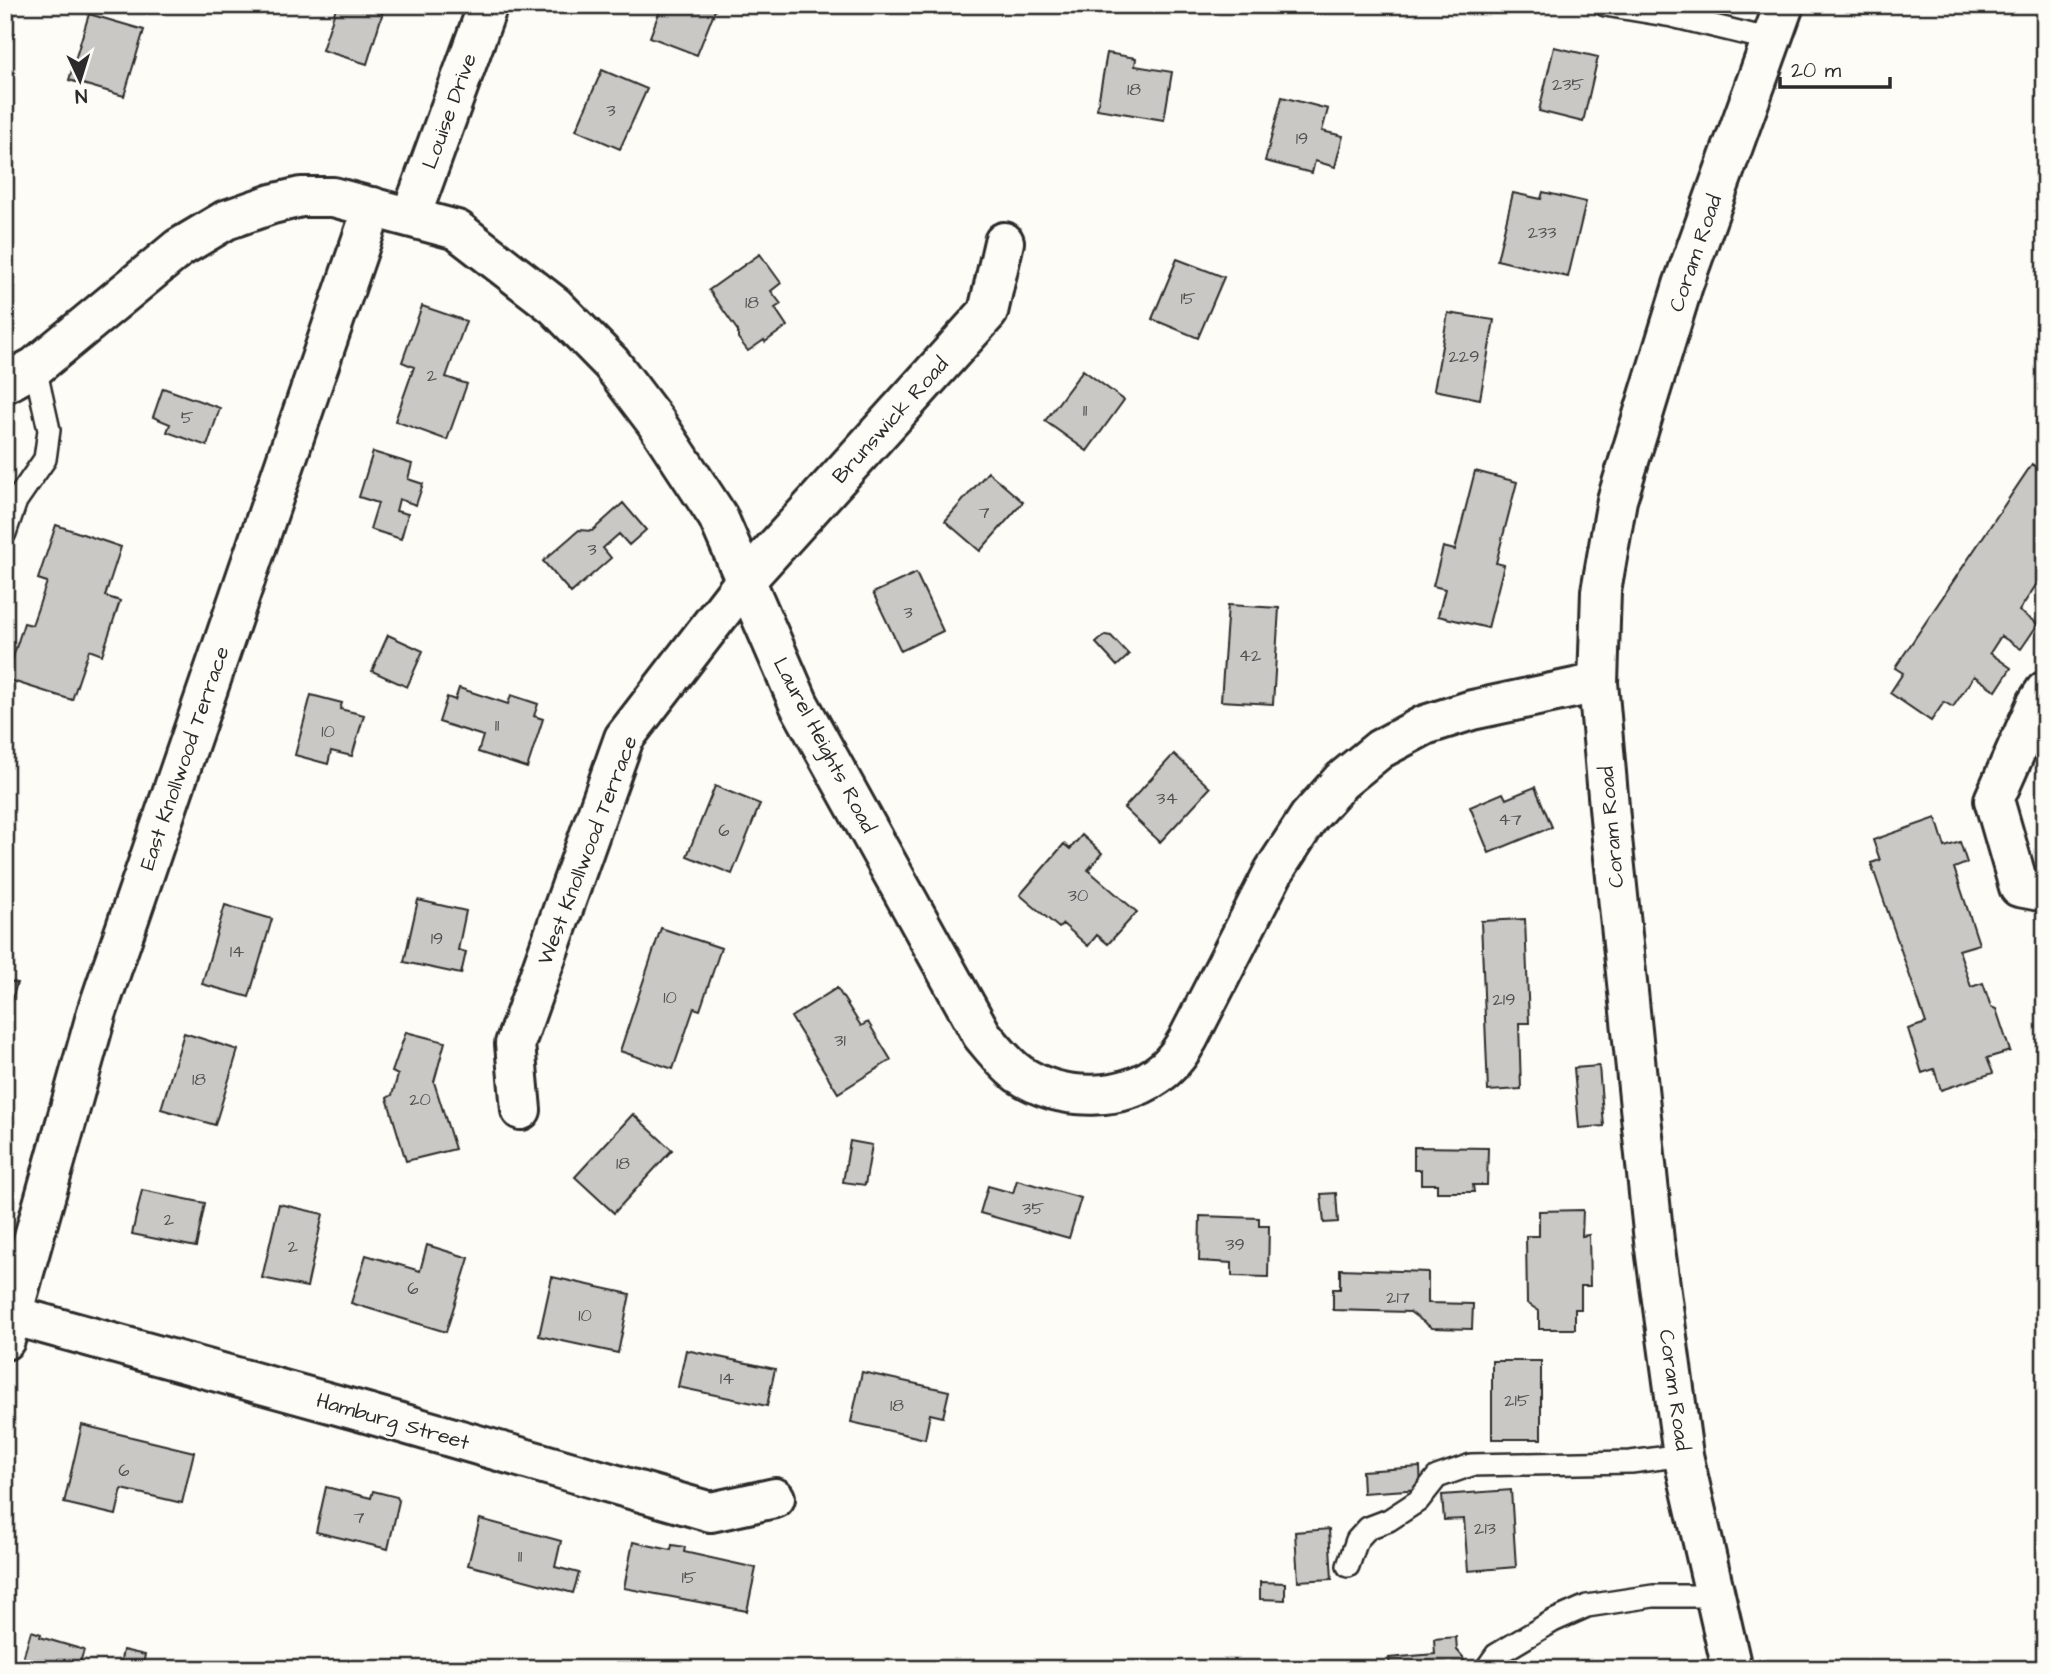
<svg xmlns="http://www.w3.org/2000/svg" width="2050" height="1674" viewBox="0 0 2050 1674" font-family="'Architects Daughter',sans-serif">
<rect width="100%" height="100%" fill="#fdfcf7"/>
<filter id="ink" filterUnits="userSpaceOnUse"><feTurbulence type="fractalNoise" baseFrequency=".0143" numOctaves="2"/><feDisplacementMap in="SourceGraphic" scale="14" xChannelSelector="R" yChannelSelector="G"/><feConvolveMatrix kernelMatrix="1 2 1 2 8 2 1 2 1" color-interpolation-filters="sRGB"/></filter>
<g filter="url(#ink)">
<path fill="#c9c8c4" stroke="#2b2b2b" stroke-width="2" d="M337 5H385L367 64 322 50Z
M662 5H717L697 55 650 37Z
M89 14 144 30 124 96 69 80Z
M1554 47 1598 57 1583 122 1539 111Z
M1107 53 1136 58 1135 66 1172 72 1164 120 1097 109Z
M602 70 647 89 620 149 576 130Z
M1282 97 1328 109 1322 131 1343 136 1335 167 1315 161 1312 173 1265 161Z
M1543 192 1586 202 1568 277 1497 260 1513 193 1541 199Z
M760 254 781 283 771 291 781 304 775 308 787 326 765 342 764 340 748 351 738 338V331L709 290Z
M1177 259 1224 277 1198 338 1152 319Z
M422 306 466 321 446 377 467 384 447 440 395 421 414 367 402 362Z
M1448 313 1494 320 1480 399 1434 390Z
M1083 370 1124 400 1087 451 1045 421Z
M163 388 220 408 207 446 167 432 170 424 153 417Z
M373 452 412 464 408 479 423 484 416 505 399 499 396 511 408 514 401 539 370 529 378 503 359 497Z
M2032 464 2045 473V578L2042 576 2019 611 2038 624 2021 649 2001 636 1990 653 2011 668 1996 691 1974 676 1953 707 1944 702 1931 721 1890 693 1903 673 1895 668Z
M1475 471 1517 482 1496 563 1504 565 1488 628 1438 616 1445 589 1433 586 1443 547 1455 550Z
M988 472 1023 502 980 551 945 521Z
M623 503 646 530 629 545 619 534 603 548 611 558 571 593 543 561 579 530 592 531Z
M56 525 121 547 105 596 120 601 102 655 89 650 72 700 6 679 24 623 32 625 47 582 38 579Z
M916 573 943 631 901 651 873 593Z
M1228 605 1279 608 1273 704 1221 701Z
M388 635 423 651 407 687 372 671Z
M1105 635 1111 636 1129 655 1117 666 1096 643Z
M459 688 508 704 511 695 538 704 534 716 543 719 527 768 478 752 483 736 439 722 447 697 455 700Z
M311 695 342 703 340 709 364 715 352 756 331 751 328 764 295 755Z
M1174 754 1210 788 1160 842 1124 808Z
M715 786 760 804 732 874 687 856Z
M1535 787 1552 827 1489 853 1470 807 1503 793 1506 799Z
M1936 818 1945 847 1960 842 1967 863 1954 868 1979 944 1959 950 1971 987 1983 983 1991 1007 1996 1009 2010 1051 1987 1058 1993 1073 1941 1090 1934 1069 1922 1073 1908 1029 1926 1023 1871 863 1880 860 1873 840Z
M1082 835 1102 853 1088 870 1137 912 1108 944 1097 935 1088 946 1063 924 1059 928 1020 895 1064 844 1070 849Z
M418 900 466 911 458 950 466 952 461 974 404 962Z
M225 905 272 919 249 997 202 984Z
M1525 919 1529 1023H1519L1521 1089 1488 1091 1481 921Z
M661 928 721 948 700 1010 694 1008 673 1069 620 1051Z
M5 980 17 983 5 1023Z
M837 988 861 1026 868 1022 891 1060 838 1093 791 1017Z
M406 1032 445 1042 434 1082 455 1149 406 1161 387 1098 392 1095 398 1075 392 1072Z
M184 1033 238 1050 215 1125 161 1109Z
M1599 1066 1604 1126 1579 1128 1574 1068Z
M633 1114 672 1150 614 1213 575 1177Z
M850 1141 872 1145 865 1185 843 1182Z
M1414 1147 1488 1148 1487 1185H1473L1474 1192H1437V1184H1421V1170H1414Z
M1017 1180 1081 1198 1069 1238 980 1213 988 1186 1013 1193Z
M142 1190 205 1203 196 1247 132 1234Z
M1336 1193 1338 1222 1324 1223 1321 1194Z
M279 1204 323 1214 307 1287 262 1278Z
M1583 1210 1582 1236 1589 1235 1590 1286H1581V1309H1575V1329H1539V1311L1527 1303 1526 1236H1539V1211Z
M1200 1216 1259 1218V1226H1269L1268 1277 1232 1276V1263L1199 1261Z
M427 1245 469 1258 446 1332 351 1303 366 1255 420 1271Z
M1340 1269 1428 1272V1303L1473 1304 1472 1329 1432 1328 1410 1312 1333 1310V1289H1340Z
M552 1277 630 1294 618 1353 539 1336Z
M686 1350 775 1369 767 1406 678 1387Z
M1492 1361H1541V1439H1492Z
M862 1372 949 1391 943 1417 930 1414 925 1439 851 1422Z
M82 1425 194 1452 182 1503 122 1489 116 1515 64 1503Z
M1420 1467 1421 1489 1363 1493 1362 1471Z
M326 1487 371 1498 373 1491 397 1497 399 1501 388 1549 316 1532Z
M1511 1490 1516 1567 1468 1571 1464 1519 1444 1520 1442 1495Z
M480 1519 561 1541 555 1567 579 1573 573 1593 468 1565Z
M1329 1529 1332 1579 1298 1581 1295 1532Z
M633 1542 671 1550 672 1545 685 1547 684 1552 756 1568 747 1611 624 1588Z
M1260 1582 1285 1583V1600L1260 1599Z
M31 1631 41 1634 40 1637 84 1650 78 1669H20Z
M1456 1637 1457 1650 1463 1657 1465 1669H1390L1389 1658 1435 1654 1434 1639Z
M123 1650 145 1655 142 1669H119Z"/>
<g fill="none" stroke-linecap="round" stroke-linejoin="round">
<g stroke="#2b2b2b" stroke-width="26">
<path id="lane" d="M1605 5 1672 16 1772 40
M5 533 16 501 45 459 49 430 35 367
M1348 1566 1357 1540 1368 1528 1389 1520 1418 1501 1437 1477 1471 1465 1631 1462 1683 1455
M1486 1669 1496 1655 1553 1621 1587 1606 1653 1596H1715"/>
</g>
<g stroke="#2b2b2b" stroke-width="44">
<path id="street" d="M411 216 488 5
M5 383 35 367 179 248 226 220 272 204 301 197H333L457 230 555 306 611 363 655 421 718 517 799 704 982 1035C993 1048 1005 1064 1019 1074 1061 1102 1125 1103 1165 1069 1175 1060 1182 1050 1188 1039L1274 871 1309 817 1341 781 1380 749 1425 725 1472 710 1598 683
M2045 691 2037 703 1994 800 2019 887 2045 892
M521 1110 515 1044 624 738 745 581 988 312 1004 242
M11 1315 363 1412 711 1512 775 1498
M5 1340 97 1012 373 207"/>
</g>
<g stroke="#2b2b2b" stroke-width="44">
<path id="secondary" d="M1732 1669 1683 1455 1654 1241 1611 829 1598 683 1601 591 1617 500 1683 285 1784 5"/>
</g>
<use href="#lane" stroke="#fdfcf7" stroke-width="21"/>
<use href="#street" stroke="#fdfcf7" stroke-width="38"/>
<use href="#secondary" stroke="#fdfcf7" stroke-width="38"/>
</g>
</g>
<g text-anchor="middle" stroke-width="5" stroke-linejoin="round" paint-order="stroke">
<g font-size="18" fill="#525251">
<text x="1568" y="90">235</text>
<text x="1134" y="95">18</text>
<text x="611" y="116">3</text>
<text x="1302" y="144">19</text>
<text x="1542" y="238">233</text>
<text x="1188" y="304">15</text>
<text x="752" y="308">18</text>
<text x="1464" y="362">229</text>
<text x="432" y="381">2</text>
<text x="1085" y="416">11</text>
<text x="187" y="423">5</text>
<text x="984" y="518">7</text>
<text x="592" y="555">3</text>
<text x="908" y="618">3</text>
<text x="1250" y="661">42</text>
<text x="497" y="731">11</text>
<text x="328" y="737">10</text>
<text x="1167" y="804">34</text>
<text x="1510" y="825">47</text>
<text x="724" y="836">6</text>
<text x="1078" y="901">30</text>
<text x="437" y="944">19</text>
<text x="237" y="957">14</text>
<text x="670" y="1003">10</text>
<text x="1504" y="1005">219</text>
<text x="840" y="1046">31</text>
<text x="199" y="1085">18</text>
<text x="420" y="1105">20</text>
<text x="623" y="1169">18</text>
<text x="1033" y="1214">35</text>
<text x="169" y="1225">2</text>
<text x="1235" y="1250">39</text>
<text x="293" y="1252">2</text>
<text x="413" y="1294">6</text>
<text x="1398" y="1303">217</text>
<text x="585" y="1321">10</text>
<text x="727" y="1384">14</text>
<text x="1517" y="1406">215</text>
<text x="897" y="1411">18</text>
<text x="124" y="1476">6</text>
<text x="359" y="1523">7</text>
<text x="1485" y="1534">213</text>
<text x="520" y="1562">11</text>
<text x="689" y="1583">15</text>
</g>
<g font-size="21" fill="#2b2b2b" stroke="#fdfcf7">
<text transform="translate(449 111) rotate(-70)" y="7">Louise Drive</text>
<text transform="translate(1695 253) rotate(-71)" y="7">Coram Road</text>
<text transform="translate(890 420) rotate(-48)" y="7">Brunswick Road</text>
<text transform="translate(825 745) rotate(62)" y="7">Laurel Heights Road</text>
<text transform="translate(184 758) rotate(-71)" y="7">East Knollwood Terrace</text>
<text transform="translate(1611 827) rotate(-95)" y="7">Coram Road</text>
<text transform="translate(587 850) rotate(-69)" y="7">West Knollwood Terrace</text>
<text transform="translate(1675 1390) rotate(82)" y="7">Coram Road</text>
<text transform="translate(393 1421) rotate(16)" y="7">Hamburg Street</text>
</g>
</g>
<rect width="2050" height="1674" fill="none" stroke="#fdfcf7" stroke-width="28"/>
<rect x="14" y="14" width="2022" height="1646" fill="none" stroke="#2b2b2b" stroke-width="2.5" filter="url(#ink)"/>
<g transform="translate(80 80) rotate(176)" stroke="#fdfcf7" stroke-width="5" paint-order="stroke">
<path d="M0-5L12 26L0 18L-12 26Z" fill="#2b2b2b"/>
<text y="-10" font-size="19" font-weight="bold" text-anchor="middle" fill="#2b2b2b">N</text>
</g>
<path d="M1780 77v10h110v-10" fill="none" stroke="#2b2b2b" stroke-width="3.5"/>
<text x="1791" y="77" font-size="21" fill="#2b2b2b" stroke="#fdfcf7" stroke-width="5" paint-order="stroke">20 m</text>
</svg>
